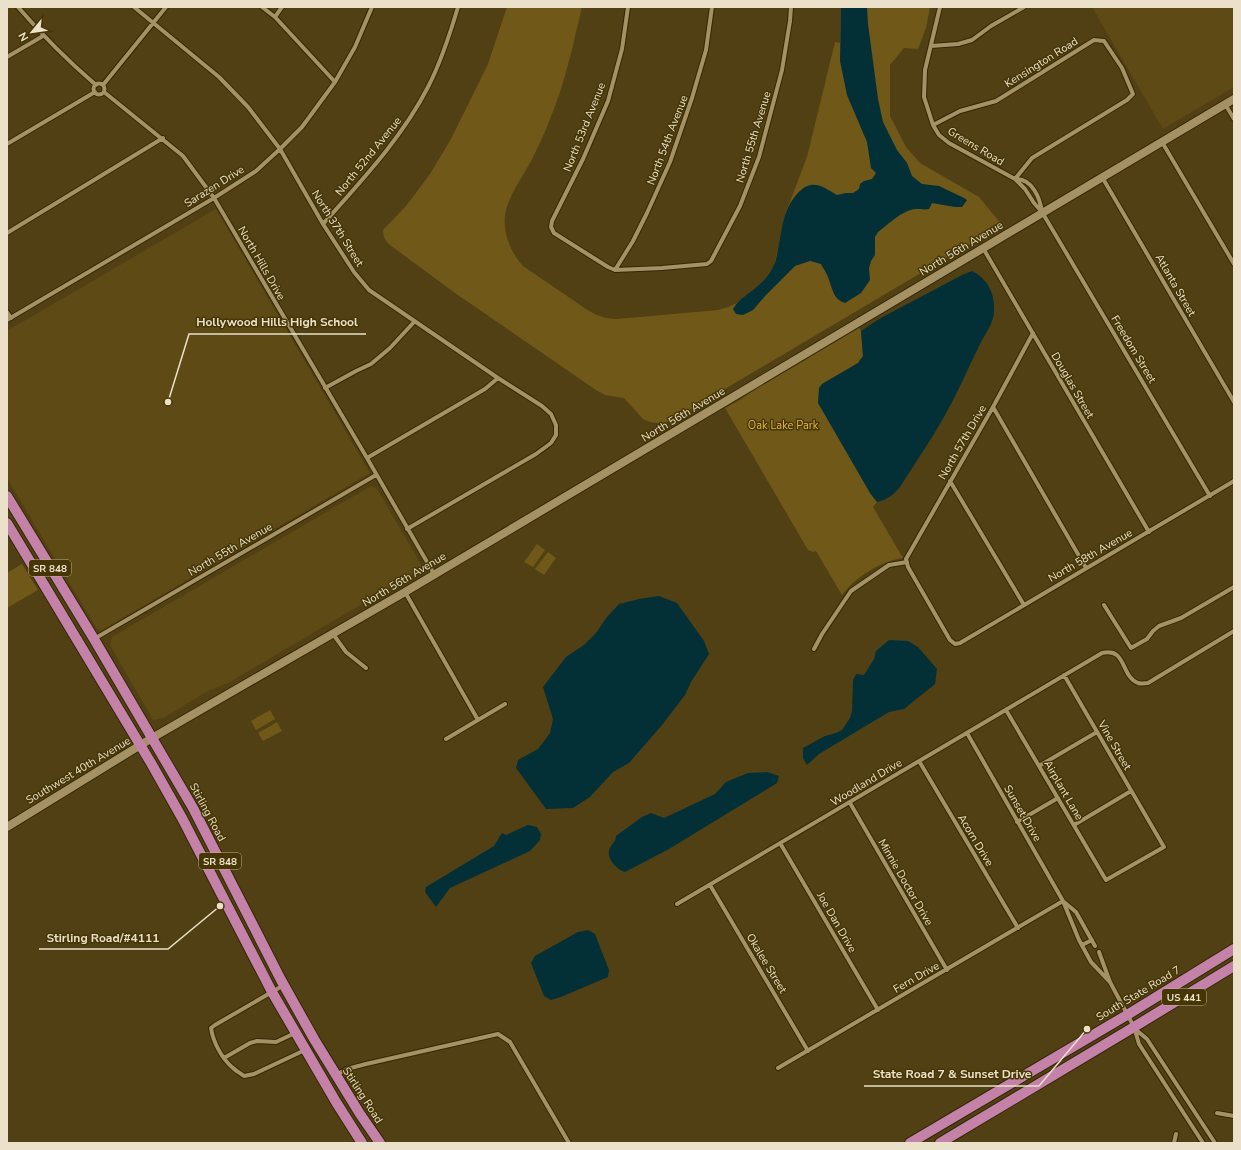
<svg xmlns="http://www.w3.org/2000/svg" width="1241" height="1150" viewBox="0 0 1241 1150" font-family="'Nunito Sans',sans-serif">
<rect width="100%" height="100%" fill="#514013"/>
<path fill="#5e4a14" d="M1092 7H1234V87L1163 129Z
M216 209 370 473 102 630 97 629 7 478V331Z
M371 486 377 489 423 568 228 683 208 691 163 718 153 720 110 645 112 637Z"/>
<path fill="#6f5818" d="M507 7H582C573 45 565 83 550 119 545 133 538 147 531 161 522 179 508 195 505 216 503 234 511 253 523 266L589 311 597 315 606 318 615 319 640 317 718 310 728 307 737 303 750 294 762 283 774 266 786 212 807 157 835 42 840 43 841 7H930L926 28 918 49 904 48 890 65V116L906 147 920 163 979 197 1002 225 674 419 665 423H657L650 422 643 419 624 398 605 395 596 390 455 293 390 245C385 240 383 237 383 230L406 206 430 174 451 139 488 64Z
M858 326 861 331 863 356 858 363 822 384 870 493 877 502 873 507 903 558C879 562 857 576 842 595L816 551 813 552 808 550 725 408 740 400 775 375Z
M537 544 545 550 533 567 524 562Z
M548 552 556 558 544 575 535 569Z
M22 564 38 590 7 608V573Z
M270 710 275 719 256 730 251 721Z
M277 722 282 731 263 741 258 733Z"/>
<path fill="#033036" d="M841 7H867L868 24 878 99 883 122 897 150 907 163 912 176 922 184 939 186 964 198 967 200 962 207H955L932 203 929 209C924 210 921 209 916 209 902 210 889 224 878 232L875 237V255L871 261 869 268 870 280 861 293 845 303C831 299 832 283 826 273 825 270 822 267 821 264L810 261 795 266 766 295 753 310 743 315 736 314 733 309C739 298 751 293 760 284 765 280 770 273 773 267 776 262 777 255 778 249 782 230 783 209 797 194 812 178 821 186 837 195L846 193H853L859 189 860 184 864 181 872 179 876 173 871 168 867 142 847 95 840 61Z
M972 271C988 279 995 294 994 311 994 323 985 334 980 344 970 364 961 385 951 404 936 433 917 460 900 487 893 495 887 500 877 502L870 493 818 403 819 388 822 384 858 363 863 356 861 331 879 319 962 275Z
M659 596 677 603 704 641 709 654 691 682 685 695 662 725 629 763 613 772 590 797 573 808 546 809 516 768 518 760 538 749 550 733 553 719 543 687 566 657 584 645 596 633 607 617 619 604 639 599Z
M889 640 908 641 918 647 937 669 935 684 904 709 889 712 819 754 807 765 803 758V748L825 736 836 733 842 730 850 718 852 711 853 680 856 674 864 675 874 659 876 651Z
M767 772 779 776 777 783 669 849 625 872C618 870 607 860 609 850 611 844 616 842 616 836L642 817 651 813 664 818 715 794 726 782 748 773Z
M528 825 537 827 541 834 540 840 530 851 450 888 436 907 425 892 426 887 494 846 502 833 506 835Z
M588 930 595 934 609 970 608 977 561 997 551 1000 544 996 531 963 535 956 578 932Z"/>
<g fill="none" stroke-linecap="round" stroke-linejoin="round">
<g stroke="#342705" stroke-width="6">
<path id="street" d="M18 7C42 35 68 61 96 85
M134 7 219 77 248 107 280 149 323 224 354 272 369 290 498 378 542 406 551 414 556 425V435L551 443 536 454 407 529
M262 7 275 17 335 82
M628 7 622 49 608 101 583 159 552 221 551 227 554 233 608 267 615 270 662 268 707 264 711 261 740 206 759 157 782 70 790 21 791 7
M940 7 925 70 924 97 933 125 939 135 949 143 1015 179 1025 189 1034 203 1042 212 1210 496
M275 17 282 7
M931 46 958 44 972 40 991 26 1024 7
M7 57 43 36
M93.5 89a5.5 5.5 0 1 1 11 0a5.5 5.5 0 1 1-11 0Z
M103 85 166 7
M104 92 183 156 214 198 367 458 434 574
M1225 104 1234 119
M933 125 960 111 996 101 1094 40 1104 41 1122 68 1133 94 1127 100 1032 158 1015 179
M1162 142 1234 264
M7 144 95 92
M1102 177 1234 402
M1015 179C1032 178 1040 198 1042 212
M323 224C361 181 402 138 428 87 441 62 450 34 458 7
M7 233 163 138
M983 248 1149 532
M615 270 633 241 647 213 670 162 692 98 706 50 712 7
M7 312 11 318
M7 320 214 198 256 171 280 149 302 127 335 82 355 47 372 7
M1033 333 993 407 906 559 908 567 950 640 955 644 960 643 1234 481
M325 388 356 371 371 364 390 348 415 321
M993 407 1086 568
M367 458 485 389 498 378
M950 481 1024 605
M405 592 478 720
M1104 605 1131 648 1147 639 1153 631 1159 626 1181 618 1234 587
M333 634 346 652 366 668
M94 639 376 475
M814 649 822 634 851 591 889 565 907 562
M1006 710 1106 880 1164 847 1064 675
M967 733 1063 901 1079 940 1091 962 1110 982
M446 739 505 704
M919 761 1018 928
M1039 766 1097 732
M850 803 947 970
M1017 822 1058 798
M1074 825 1131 791
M780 843 878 1010
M710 885 808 1051
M1064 902 1076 912 1095 946
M677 904 1102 653C1127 647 1120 676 1138 683 1141 684 1145 683 1148 683L1234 631
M1082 945 1092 940
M1099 952 1110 982 1134 1027 1139 1044 1203 1143
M284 985 215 1025 211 1028C213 1042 222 1059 233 1068 236 1071 240 1073 244 1076L254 1074 305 1050
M1135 1029 1147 1039 1215 1143
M224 1058 250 1043 257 1041 276 1042 295 1033
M778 1068 1063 901
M336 1075 347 1069 366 1064 498 1034 510 1042 569 1143
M1217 1113 1234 1116
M1174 1143 1176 1134"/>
</g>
<g stroke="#342705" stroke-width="10">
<path id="secondary" d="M7 827 152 738 405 592 1234 99"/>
</g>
<g stroke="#342705" stroke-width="12">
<path id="primary" d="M7 496 94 639 193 808 281 980 314 1039 360 1114 380 1143
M7 523 151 763 182 818 272 992 336 1102 362 1143
M910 1143 1127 1015 1234 949
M940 1143 1134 1027 1234 966"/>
</g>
<use href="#street" stroke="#a49265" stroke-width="4"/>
<use href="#secondary" stroke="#a49265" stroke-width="8"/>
<use href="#primary" stroke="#c482a9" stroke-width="10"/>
</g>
<g text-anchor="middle" stroke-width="3" stroke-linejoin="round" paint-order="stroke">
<g fill="#463606" stroke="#baae8f" stroke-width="1">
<rect x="29" y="560" width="42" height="16" rx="3"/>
<rect x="199" y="853" width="42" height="16" rx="3"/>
<rect x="1162" y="989" width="44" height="16" rx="3"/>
</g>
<g font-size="10" font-weight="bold" fill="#ebe1ca">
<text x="50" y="572">SR 848</text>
<text x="220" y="865">SR 848</text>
<text x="1184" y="1001">US 441</text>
</g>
<g font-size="11" fill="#ebe1ca" stroke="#463606">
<text transform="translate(1041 62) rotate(-32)" y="4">Kensington Road</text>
<text transform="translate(584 127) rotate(-68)" y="4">North 53rd Avenue</text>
<text transform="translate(753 137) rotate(-73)" y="4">North 55th Avenue</text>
<text transform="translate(667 140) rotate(-69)" y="4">North 54th Avenue</text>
<text transform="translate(976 146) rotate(31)" y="4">Greens Road</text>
<text transform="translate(368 156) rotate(-51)" y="4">North 52nd Avenue</text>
<text transform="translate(214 186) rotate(-32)" y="4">Sarazen Drive</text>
<text transform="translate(338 228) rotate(58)" y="4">North 37th Street</text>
<text transform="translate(961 248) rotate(-31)" y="4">North 56th Avenue</text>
<text transform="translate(262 263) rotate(60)" y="4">North Hills Drive</text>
<text transform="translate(1176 285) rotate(60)" y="4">Atlanta Street</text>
<text transform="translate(1134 349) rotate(59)" y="4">Freedom Street</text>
<text transform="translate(1073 385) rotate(60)" y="4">Douglas Street</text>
<text transform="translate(683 414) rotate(-31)" y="4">North 56th Avenue</text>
<text transform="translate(962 442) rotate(-60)" y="4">North 57th Drive</text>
<text transform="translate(230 549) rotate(-30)" y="4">North 55th Avenue</text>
<text transform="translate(1090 555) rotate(-30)" y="4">North 58th Avenue</text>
<text transform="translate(404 579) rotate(-31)" y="4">North 56th Avenue</text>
<text transform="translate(1115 745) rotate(60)" y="4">Vine Street</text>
<text transform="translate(78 770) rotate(-31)" y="4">Southwest 40th Avenue</text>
<text transform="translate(866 782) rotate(-31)" y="4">Woodland Drive</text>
<text transform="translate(1064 790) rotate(60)" y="4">Airplant Lane</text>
<text transform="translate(208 812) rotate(62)" y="4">Stirling Road</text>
<text transform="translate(1023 813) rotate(60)" y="4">Sunset Drive</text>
<text transform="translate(976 840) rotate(59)" y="4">Acorn Drive</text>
<text transform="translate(906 882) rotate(60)" y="4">Minnie Doctor Drive</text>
<text transform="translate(837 922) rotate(60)" y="4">Joe Dan Drive</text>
<text transform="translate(767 963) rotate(59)" y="4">Okalee Street</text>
<text transform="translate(916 977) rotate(-30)" y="4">Fern Drive</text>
<text transform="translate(1138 993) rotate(-31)" y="4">South State Road 7</text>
<text transform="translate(363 1095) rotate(57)" y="4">Stirling Road</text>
</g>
<g font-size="11" fill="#e6b939" stroke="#463606">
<text x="783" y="429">Oak Lake Park</text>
</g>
</g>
<path fill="none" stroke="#ebe1ca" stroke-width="1.5" d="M168 402L189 334H366M220 906L168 949H39M1087 1029L1039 1086H864"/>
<g fill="#ebe1ca" stroke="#463606" stroke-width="1.5">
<circle cx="168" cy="402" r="4"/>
<circle cx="220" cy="906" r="4"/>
<circle cx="1087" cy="1029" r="4"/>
</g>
<g font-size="12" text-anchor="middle" font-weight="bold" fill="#ebe1ca" stroke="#463606" stroke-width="3" stroke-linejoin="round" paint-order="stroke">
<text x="277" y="326">Hollywood Hills High School</text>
<text x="103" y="942">Stirling Road/#4111</text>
<text x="952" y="1078">State Road 7 &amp; Sunset Drive</text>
</g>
<rect width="1241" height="1150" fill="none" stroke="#ebe1ca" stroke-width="16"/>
<g transform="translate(32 32) rotate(241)" stroke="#463606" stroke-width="3" paint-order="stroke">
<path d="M0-3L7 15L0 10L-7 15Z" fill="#ebe1ca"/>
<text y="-6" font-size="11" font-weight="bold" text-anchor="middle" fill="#ebe1ca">N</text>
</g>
</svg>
